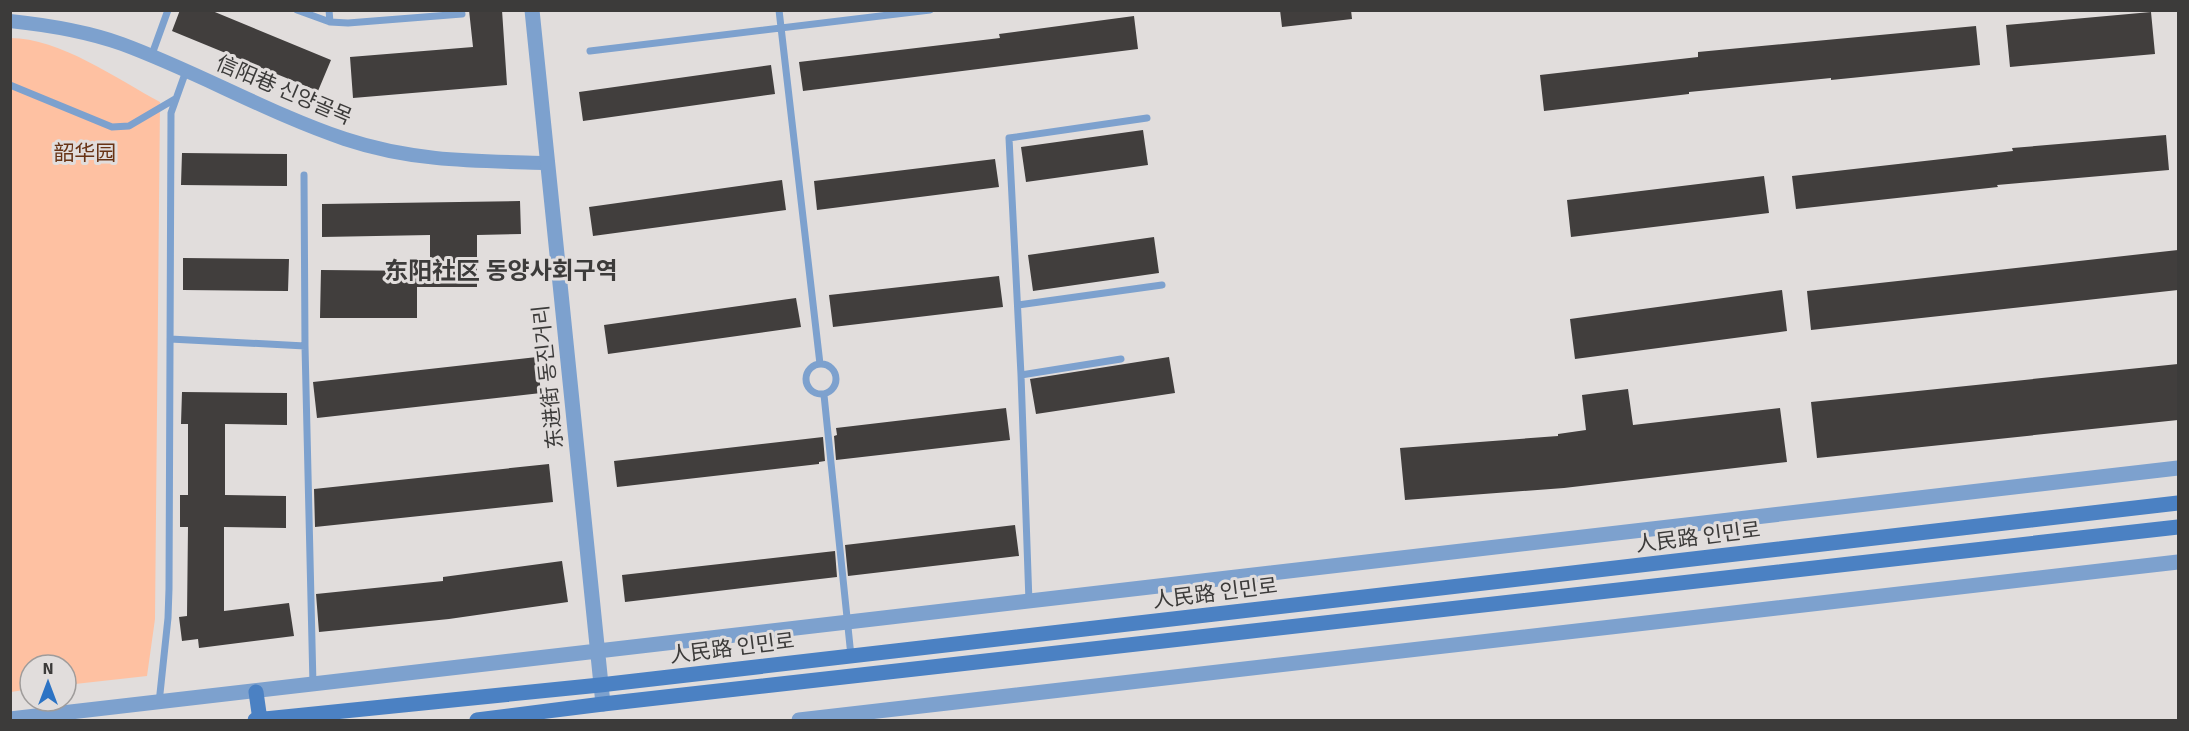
<svg xmlns="http://www.w3.org/2000/svg" width="2189" height="731" viewBox="0 0 2189 731" font-family="Signika,'Noto Sans SC','Noto Sans KR',sans-serif">
<rect width="100%" height="100%" fill="#e1dddc"/>
<path fill="#fec1a2" d="M10 38C60 38 117 79 160 102L155 619 147 676 66 685V665H30V689L11 692Z"/>
<path fill="#413e3d" d="M180 10H210L331 60 318 91 172 31Z
M469 10H502L507 85 353 98 350 57 473 47Z
M1280 10H1351L1352 19 1282 27Z
M2151 12 2155 54 2010 67 2006 25Z
M1134 16 1138 49 803 91 799 62 1000 38 999 34Z
M1976 26 1980 65 1831 80V78L1689 92V94L1544 111 1540 75 1698 57V52Z
M771 65 775 94 583 121 579 92Z
M1143 130 1148 165 1026 182 1021 147Z
M2166 135 2169 170 1997 185 1998 187 1796 209 1792 176 2013 151 2012 148Z
M182 153 287 154V186L181 185Z
M995 159 999 187 817 210 814 181Z
M1764 176 1769 213 1571 237 1567 200Z
M782 180 786 210 593 236 589 207Z
M520 201 521 234 477 235V287H417V318H320L321 270 430 271V235L322 237V204Z
M1154 237 1159 273 1033 291 1028 255Z
M2178 250V290L1811 330 1807 291Z
M183 258 289 259 288 291 183 290Z
M999 276 1003 307 833 327 829 295Z
M1782 290 1787 331 1575 359 1570 319Z
M796 298 801 327 608 354 604 325Z
M537 357 541 393 317 418 313 382Z
M1169 357 1175 393 1036 414 1030 379Z
M2178 364V420L1817 458 1811 402Z
M1628 389 1633 425 1780 408 1787 462 1564 488 1405 500 1400 448 1558 436V434L1586 430 1582 395Z
M182 392 287 393V425L225 424V495L286 496V528L224 527V611L289 603 294 636 199 648 198 639 182 641 179 617 187 616 188 527H180V495H188V424H181Z
M1006 408 1010 440 836 460 834 436 837 435 836 428Z
M823 437 825 461 819 462V464L617 487 614 461Z
M549 464 553 502 315 527 314 489Z
M1015 525 1019 556 848 576 845 545Z
M835 551 837 577 625 602 622 575Z
M562 561 568 602 449 619 319 632 316 594 443 581V577Z"/>
<g fill="none" stroke-linecap="round" stroke-linejoin="round">
<path stroke="#7da1ce" stroke-width="7" d="M297 10 330 22 348 23 462 14
M329 10 330 22
M779 10 820 364
M590 51 930 10
M151 57 168 10
M10 85 112 127 129 126 175 99
M304 175 305 346 313 685
M1018 305 1162 285
M170 339 305 346
M806 379a15 15 0 1 1 30 0a15 15 0 1 1-30 0Z
M1021 375 1121 359
M824 395 851 656
M1029 602 1021 375 1009 138 1147 118
M159 703 168 618 169 589 171 113 186 71"/>
<path stroke="#7da1ce" stroke-width="14" d="M10 21C48 25 86 31 122 44 198 72 268 113 345 139 414 162 477 161 548 163"/>
<path stroke="#7da1ce" stroke-width="15" d="M532 10 603 704
M10 719 2178 468
M799 720 2178 562"/>
<path stroke="#4b81c3" stroke-width="15" d="M256 692 260 720
M255 720 600 685 2178 503
M477 720 603 704 2178 527"/>
</g>
<g text-anchor="middle" stroke-width="6" stroke-linejoin="round" paint-order="stroke">
<g font-size="21" fill="#3c3b3a" stroke="#e1dddc">
<text transform="translate(284 90) rotate(23)" y="7">信阳巷 신양골목</text>
<text transform="translate(548 377) rotate(-96)" y="7">东进街 동진거리</text>
<text transform="translate(1698 537) rotate(-7)" y="7">人民路 인민로</text>
<text transform="translate(1215 593) rotate(-7)" y="7">人民路 인민로</text>
<text transform="translate(732 648) rotate(-7)" y="7">人民路 인민로</text>
</g>
<g font-size="21" fill="#673315" stroke="#e1dddc">
<text x="85" y="160">韶华园</text>
</g>
<g font-size="24" font-weight="bold" fill="#3c3b3a" stroke="#e1dddc">
<text x="501" y="279">东阳社区 동양사회구역</text>
</g>
</g>
<rect width="2189" height="731" fill="none" stroke="#3c3b3a" stroke-width="24"/>
<g transform="translate(48 683)"><circle r="28" fill="#e1dddc" stroke="#9f9c9b" stroke-width="1.5"/>
<path d="M0-4.5L10 22L0 15L-10 22Z" fill="#2c73c4"/>
<text y="-9" font-size="16" font-weight="bold" text-anchor="middle" fill="#3c3b3a">N</text>
</g>
</svg>
